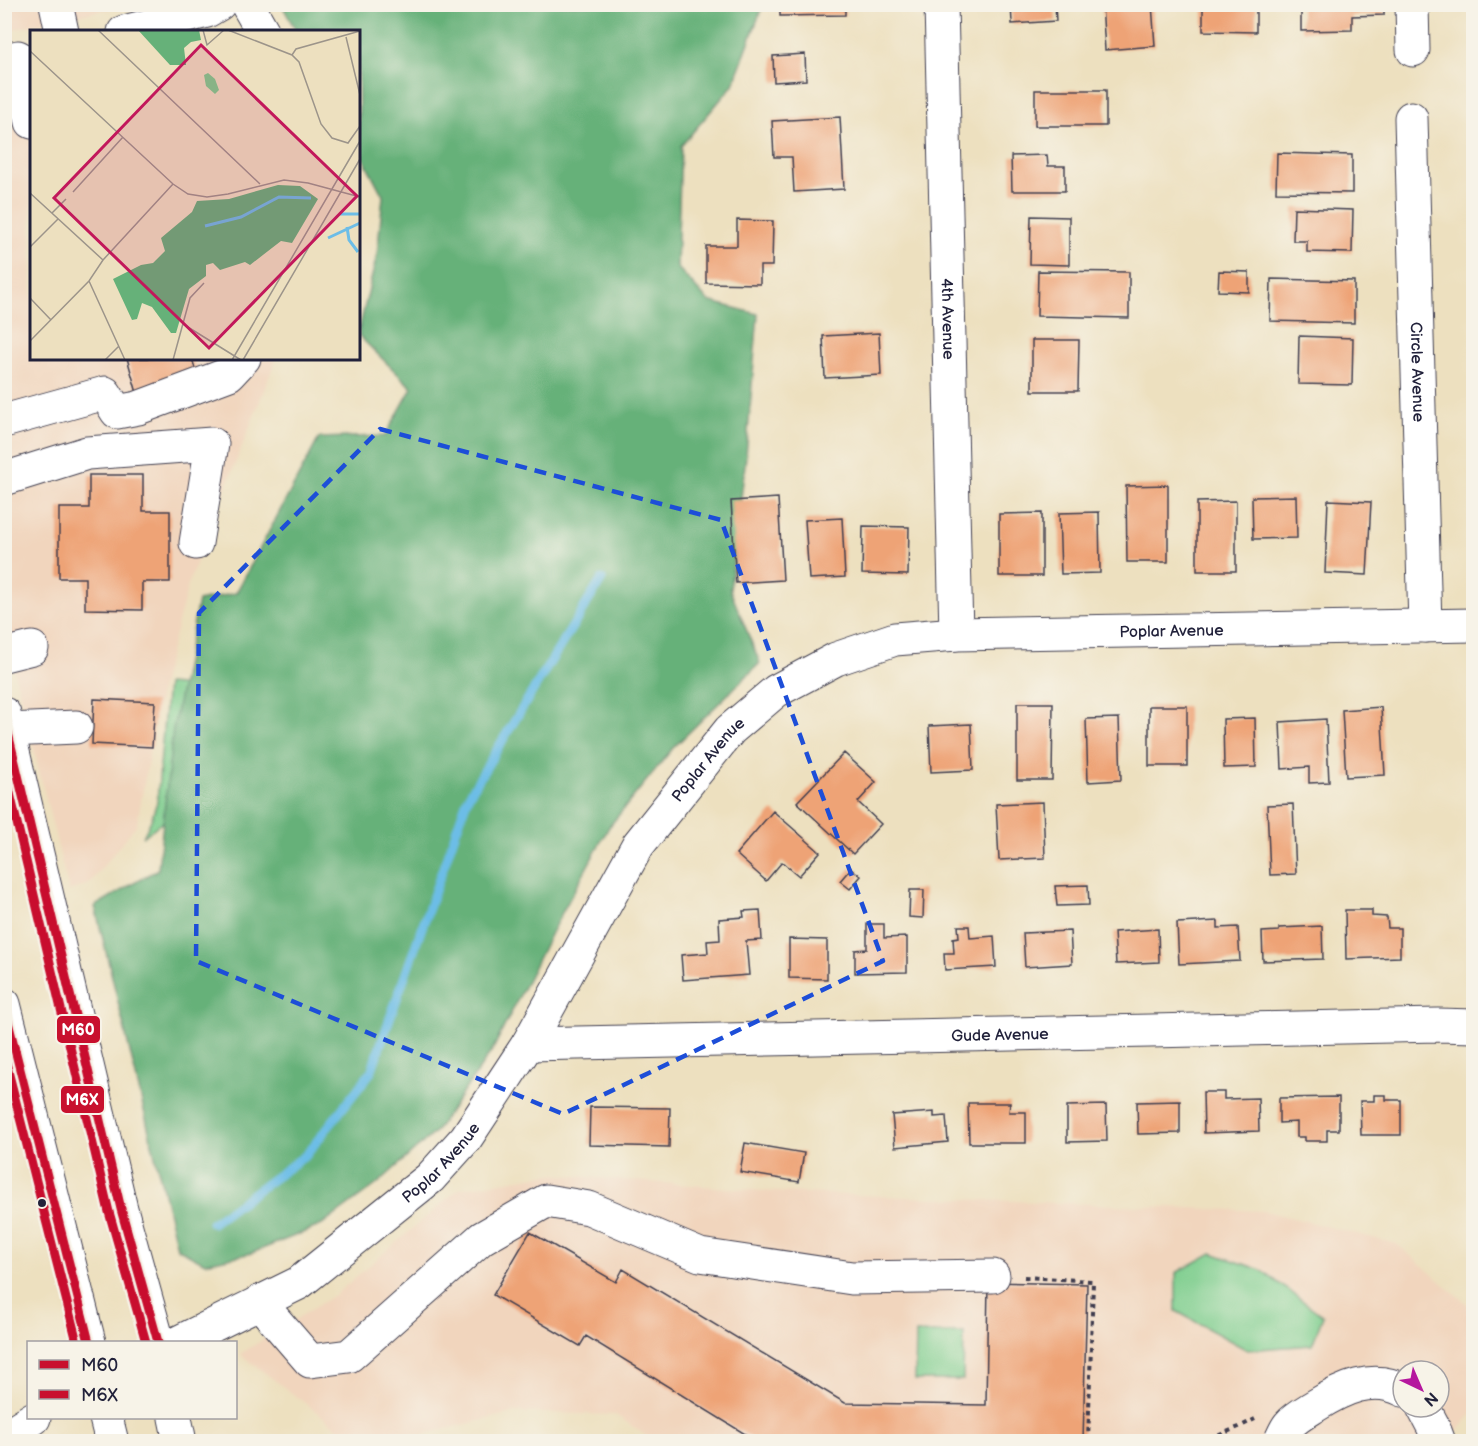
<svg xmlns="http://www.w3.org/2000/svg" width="1478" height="1446" viewBox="0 0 1478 1446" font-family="'Balsamiq Sans',sans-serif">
<rect width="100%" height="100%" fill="#f7f3e8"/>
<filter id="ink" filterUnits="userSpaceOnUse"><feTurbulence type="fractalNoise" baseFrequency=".0167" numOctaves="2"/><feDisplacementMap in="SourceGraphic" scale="12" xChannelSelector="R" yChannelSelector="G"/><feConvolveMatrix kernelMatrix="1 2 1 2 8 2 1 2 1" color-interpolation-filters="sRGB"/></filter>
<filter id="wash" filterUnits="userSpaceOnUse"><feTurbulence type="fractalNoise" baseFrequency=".008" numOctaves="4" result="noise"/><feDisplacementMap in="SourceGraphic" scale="24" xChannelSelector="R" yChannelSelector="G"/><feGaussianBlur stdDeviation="1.35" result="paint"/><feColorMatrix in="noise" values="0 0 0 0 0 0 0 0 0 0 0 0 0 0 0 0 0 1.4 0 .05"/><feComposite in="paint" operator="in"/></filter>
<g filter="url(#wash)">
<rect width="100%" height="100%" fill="#ede0bf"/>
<path fill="#f1d5bd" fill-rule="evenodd" d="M5 4 127 5 5 31Z
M31 83 32 358 276 359 189 582 161 686 137 824 89 884 69 891 5 635 4 89Z
M549 1174 778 1192 1265 1211 1397 1244 1473 1309V1413L1447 1442H655L616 1415 516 1412 396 1441H355L240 1354 336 1294 459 1189ZM1403 1371H1439V1407H1403Z"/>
<path fill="#7ece8e" stroke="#507864" stroke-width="1.5" d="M167 684 191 686 167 821 158 825 143 837 151 820 157 802Z
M1212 1253 1261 1270 1323 1316 1312 1345 1247 1350 1176 1311V1273Z
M916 1333H964L963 1380H915Z"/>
<path fill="#66b179" stroke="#446a5a" stroke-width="1.5" d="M282 5H763L733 85 681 146 677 267 708 301 758 314 746 456 730 590 760 663 673 748 609 827 551 933 493 1049 437 1130 376 1185 322 1225 252 1253 205 1263 177 1248 95 906 158 869 173 729 198 601 236 593 319 438 385 436 412 388 359 336V330L377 255 383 196 359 150 358 32 296 31Z"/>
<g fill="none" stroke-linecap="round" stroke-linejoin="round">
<path stroke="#6cbde7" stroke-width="9" d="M212 1223 306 1155 371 1072 468 797 551 661 602 579"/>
</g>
<g id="blocks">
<path fill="#eea376" d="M780 4H845V15L780 16Z
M1011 4H1055L1056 21 1012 24Z
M1102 4H1152L1155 46 1105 50Z
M1203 4H1256V32L1203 31Z
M1301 4H1384V15L1352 16V30L1301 31Z
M805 54 806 80 774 82 773 56Z
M1035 90H1106V126H1035Z
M840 117 844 189 794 192 792 157H774L772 121Z
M1277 153 1352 155V193L1276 192Z
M1047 155 1048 166H1065V191H1012L1011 156Z
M1294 208 1353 210 1352 253 1307 252V241H1293Z
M1031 216 1069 217V265L1030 264Z
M737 220 773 221 772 266H760V284L706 283V246H737Z
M1038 271 1129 272V318L1037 316Z
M1219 271 1249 272V292L1218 291Z
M1271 279 1354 281V323L1270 321Z
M879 333 881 375 825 378 823 336Z
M1299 336 1353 338 1352 385 1298 384Z
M1032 340H1079L1078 391H1032Z
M127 358H192L199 383 139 400Z
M89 475H143V511H170V582H142V610L85 609V578H59V508H89Z
M1168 485V562H1127L1126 486Z
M1296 496 1297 538 1253 539 1252 497Z
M778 498 783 580 736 583 731 501Z
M1328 500 1371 502 1367 575 1325 573Z
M1236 501V571H1197V502Z
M1099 512 1100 573 1061 574 1059 513Z
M1042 513V576H999V514Z
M842 518 845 577 809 579 805 520Z
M863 526 909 527 908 575 862 574Z
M94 699 155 702 152 747 92 744Z
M1017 703H1053L1052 780H1017Z
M1149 706H1187V766H1149Z
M1381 707 1385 775 1346 777 1342 710Z
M1119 718 1121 780 1088 782 1086 719Z
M1255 718 1256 767 1224 768 1223 719Z
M1326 719 1329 782 1309 783V767L1282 769 1280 722Z
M971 724 973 770 931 772 929 726Z
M844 753 876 782 858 802 881 824 853 854 797 802Z
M1043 802 1045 858 999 860 996 804Z
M1293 804 1296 874 1270 875 1267 805Z
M773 811 820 852 799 876 782 862 766 881 736 854Z
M851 868 861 876 850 889 840 881Z
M1088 885 1089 905 1057 906 1055 886Z
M910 890H924L923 918 909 917Z
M760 910 762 940 746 941 749 975 683 980 681 955 708 953 707 941 720 940 719 919 744 917 743 911Z
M1345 910H1372V916L1387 917 1388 928H1400V957L1346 959Z
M1218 921V928L1238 927 1240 961 1179 964 1177 923Z
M867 924H884V938L907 937V972L855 973V950L867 949Z
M958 926H969L970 938 994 936 996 967 945 970 944 953H954L953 938 959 937Z
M1322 926 1323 959 1263 961 1262 932 1279 931V928Z
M1158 929 1159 962 1116 964 1114 932Z
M1070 931 1072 964 1025 967 1023 933Z
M789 939 827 940V979L789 978Z
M1203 1092H1224V1099L1258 1098 1259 1131 1204 1133Z
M1374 1095H1386V1100H1401V1135H1361L1360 1101H1374Z
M1339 1097V1130H1327V1141H1305V1137H1297V1122L1279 1123V1098Z
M1180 1101V1133L1138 1134 1137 1102Z
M968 1103H1010L1009 1112H1026V1143H969Z
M1106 1105 1107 1141 1067 1142V1106Z
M590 1107 670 1108 669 1147 589 1145Z
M934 1112V1117L946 1116 948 1142 895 1147 892 1115Z
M745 1143 804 1153 799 1182 740 1172Z
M530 1232 616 1282 623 1269 845 1403 986 1405 988 1282 1087 1284 1083 1442H758L586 1336 580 1346 493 1295Z"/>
</g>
</g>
<g filter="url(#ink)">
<use href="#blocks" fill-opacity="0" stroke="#403e4f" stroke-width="1.5"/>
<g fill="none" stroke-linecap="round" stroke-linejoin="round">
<g stroke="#403e4f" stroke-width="35">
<g id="minor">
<path d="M56 4 62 32"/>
<path d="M247 4 263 32"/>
<path id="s1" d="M941 4 956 634"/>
<path d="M1412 4 1413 50"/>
<path d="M124 32 207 11 219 4"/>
<path d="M18 57 32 122"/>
<path id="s2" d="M1411 118 1425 626"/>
<path d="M4 421 105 393 117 412 138 408 229 374 244 358"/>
<path d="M4 479 87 453 212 444 196 543"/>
<path d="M4 655 32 648"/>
<path d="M8 730 76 727"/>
<path id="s3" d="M528 1044 1438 1025 1474 1026"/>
<path d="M259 1302 310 1361 349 1356 482 1238 546 1201 589 1208 700 1255 852 1278 993 1276"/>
<path id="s4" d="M179 1342 299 1283 430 1178 466 1138 528 1044 638 845 730 730 776 691 836 659 895 639 956 634 1474 625"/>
<path d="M1423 1407 1433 1426 1439 1442"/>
<path d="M4 1437 34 1418"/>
<path d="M1280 1442C1283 1436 1285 1430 1289 1425 1296 1417 1307 1411 1315 1406 1342 1389 1372 1374 1403 1390"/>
</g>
</g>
<g stroke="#403e4f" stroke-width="35">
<path id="major" d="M4 714 121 1209 158 1342
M4 1004 89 1342
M106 1418 112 1442
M175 1418 180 1442"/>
</g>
<path stroke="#403e4f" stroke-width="4" stroke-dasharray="4.5 4.5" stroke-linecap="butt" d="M1024 1277 1093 1281 1088 1442
M1202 1442 1239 1427 1255 1419"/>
<use href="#minor" stroke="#fff" stroke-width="33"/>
<use href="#major" stroke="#fff" stroke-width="33"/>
<g stroke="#f7f3e8" stroke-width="14">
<path id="bus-1" d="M4 716 121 1209 158 1342
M4 1006 89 1342"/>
</g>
<g stroke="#f7f3e8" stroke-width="14">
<path id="bus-2" d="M4 768 109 1212 146 1342
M4 1055 77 1342"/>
</g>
<use href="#bus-1" stroke="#c8102e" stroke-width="9"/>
<use href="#bus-2" stroke="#c8102e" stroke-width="9"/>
</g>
</g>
<path fill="none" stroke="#1d4ed8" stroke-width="4.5" stroke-dasharray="12 8" stroke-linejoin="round" d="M380 429 721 520 883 961 563 1114 196 961 199 613Z"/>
<circle fill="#22223b" stroke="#f7f3e8" stroke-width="2" cx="42" cy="1203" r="5"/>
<g text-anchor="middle" stroke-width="6" stroke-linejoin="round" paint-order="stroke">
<g font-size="16" fill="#22223b" stroke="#f7f3e8">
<text dy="6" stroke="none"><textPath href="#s1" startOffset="315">4th Avenue</textPath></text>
<text dy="6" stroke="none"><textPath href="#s2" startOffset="254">Circle Avenue</textPath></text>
<text dy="6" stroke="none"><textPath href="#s4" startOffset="1310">Poplar Avenue</textPath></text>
<text dy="6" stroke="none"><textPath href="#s4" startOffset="806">Poplar Avenue</textPath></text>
<text dy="6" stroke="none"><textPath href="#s3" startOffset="472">Gude Avenue</textPath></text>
<text dy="6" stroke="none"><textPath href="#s4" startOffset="320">Poplar Avenue</textPath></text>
</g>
</g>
<g transform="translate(30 30)">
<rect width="330" height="330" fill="#ede0bf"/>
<path d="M178 43 185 49 189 60 185 64 176 56 174 45Z" fill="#7ece8e"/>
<path d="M108 0H169L171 10 161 12 154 18 156 35H140ZM248 155 270 156 288 169 262 213 251 211 220 235 215 232 190 240 183 233 176 235V246L159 259 146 303H141L122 277 112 273 107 289 102 290 83 249 111 235 123 233 135 221 131 208 162 182 167 171 199 169Z" fill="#66b179"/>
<path fill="none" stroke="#6cbde7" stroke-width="3" d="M310 184H330M175 196 211 187 249 167 281 168M317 197 319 210 328 222M298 208 330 193"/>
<path fill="none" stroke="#9c948a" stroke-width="1.5" d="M68 0 230 154M173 0 177 15 194 0M198 0 262 25 269 32 291 94 302 108 318 113 330 96M316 7 330 65M0 21 143 154 158 164 177 167 198 164 254 150 278 153 330 167M262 25 266 19 330 1M43 162 93 107M0 163 73 230M22 183 36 169M0 217 28 189M59 251 95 330M0 268 21 290M153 294 211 330M0 311 59 251 73 230 143 154M75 330 89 316M143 330 160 268 174 253M202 330 330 111M213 330 330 129"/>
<path fill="#c2185b" fill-opacity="0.15" stroke="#c2185b" stroke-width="3" d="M171 15 327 166 179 318 24 168Z"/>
<rect width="330" height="330" fill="none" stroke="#22223b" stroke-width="3"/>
</g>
<g stroke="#f7f3e8" stroke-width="2">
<rect x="56" y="1015" width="45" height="29" rx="6" fill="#c8102e"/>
<rect x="60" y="1085" width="45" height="29" rx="6" fill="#c8102e"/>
</g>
<g font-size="16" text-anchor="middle" font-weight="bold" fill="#fff">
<text x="78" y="1035">M60</text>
<text x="82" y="1105">M6X</text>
</g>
<rect width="1478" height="1446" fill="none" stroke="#f7f3e8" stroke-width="24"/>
<rect x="27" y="1341" width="210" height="78" fill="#f7f3e8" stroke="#a29fa3" stroke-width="1.5"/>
<rect x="39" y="1360" width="30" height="9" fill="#c8102e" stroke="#a29fa3" stroke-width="1.5"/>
<text x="81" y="1371" font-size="18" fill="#22223b">M60</text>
<rect x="39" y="1390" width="30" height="9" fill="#c8102e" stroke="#a29fa3" stroke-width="1.5"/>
<text x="81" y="1401" font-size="18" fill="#22223b">M6X</text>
<g transform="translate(1421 1389) rotate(136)"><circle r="28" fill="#f7f3e8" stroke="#a29fa3" stroke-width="1.5"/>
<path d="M0-4.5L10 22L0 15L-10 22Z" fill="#b5179e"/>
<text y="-9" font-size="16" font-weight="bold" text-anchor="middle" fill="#22223b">N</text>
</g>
</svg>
